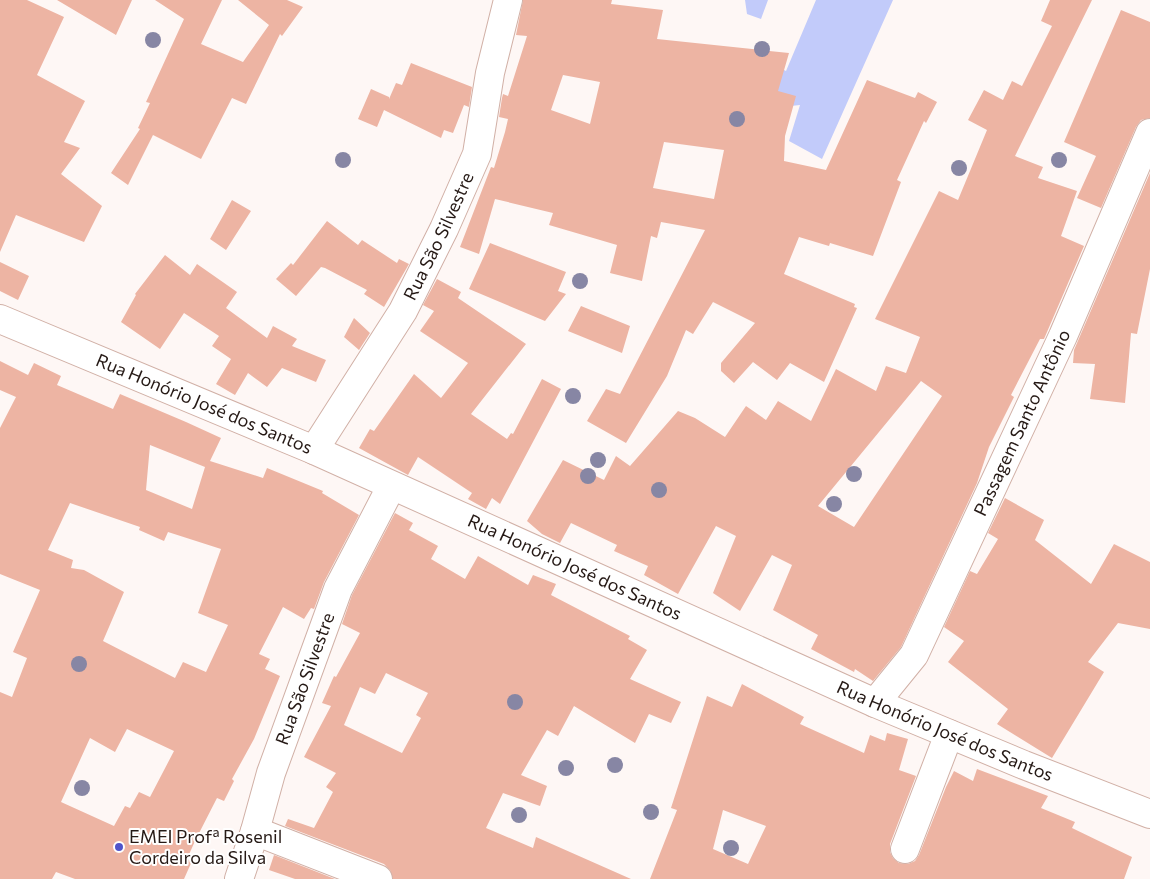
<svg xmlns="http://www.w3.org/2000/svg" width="1150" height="879" viewBox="0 0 1150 879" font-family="Commissioner,sans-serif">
<rect width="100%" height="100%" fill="#fef7f5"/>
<path fill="#c2cbfa" d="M745 0H768L761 19 747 14Z
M816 0H893L822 159 789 141 800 105 772 108 767 61 786 71Z"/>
<path fill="#edb4a3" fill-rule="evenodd" d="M0 0H27L64 17 37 75 85 101 64 142 80 148 61 174 102 206 84 242 16 215 0 252Z
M57 0H132L116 35Z
M155 0H222L201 44 243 62 269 25 238 0H287L303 7 282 36 280 34 246 104 232 98 201 159 153 135 128 185 111 173 140 129 138 128 150 103 146 102 184 19Z
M523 0H612L611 4 663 10 657 39 789 53 778 91 796 96 785 136 784 161 826 170 867 80 915 98 918 92 937 102 926 123 924 121 897 180 901 182 873 256 830 243 829 246 799 237 784 274 855 304 854 307 857 308 824 382 790 363 777 380 753 362 734 383 721 371V363L755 323 713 302 693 334 686 330 667 376 626 443 587 421 606 389 620 394 705 230 661 222 657 238 651 236 642 281 610 273 617 245 549 225 553 213 495 199 479 254 460 247 491 167 494 168 505 132 508 119 499 117 502 98 503 94 508 96 527 36 516 35ZM563 75 600 82 590 124 551 110ZM664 142 724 150 714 199 653 188Z
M1050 0H1092L1015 156 1043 167 1038 178 1077 191 1061 236 1084 246 1044 339H1040L1011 395 1014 397 989 447 977 483 901 647 873 681 855 669 854 672 811 649 818 635 773 610 792 565 772 555 740 611 713 593 736 536 716 526 678 594 644 575 648 566 614 551 617 545 571 523 560 543 542 534 527 521 563 460 604 480 616 456 630 466 678 411 695 418 725 437 746 406 766 420 778 401 811 421 836 369 876 391 886 366 906 373 920 337 875 319 939 191 958 200 987 130 968 120 984 90 1003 100 1012 81 1022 86 1052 26 1041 21ZM921 381 942 396 854 527 818 506Z
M1121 10 1150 22V118L1141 120 1136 127 1101 208 1077 198 1096 156 1064 142Z
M411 63 472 87 469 107 464 105 453 133 444 130 441 138 384 110 377 127 358 119 371 89 389 97V99L396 83 402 85Z
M1150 173V269L1137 334 1131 333 1125 403 1090 399 1095 364 1073 363 1074 350Z
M232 200 251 211 226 250 210 239Z
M327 221 358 245 362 240 397 263 399 259 409 264 384 307 364 294 367 290 325 268 321 267 296 296 276 279 291 263 293 265Z
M490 243 566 272 558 291 566 294 545 321 469 289Z
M165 255 190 275 197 264 237 292 226 308 267 338 273 326 297 339 292 346 326 360 316 382 282 368 267 387 248 373 235 395 216 384 231 359 212 346 219 336 184 313 160 349 121 322 136 295 135 294Z
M0 262 29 276 18 300 0 291Z
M437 279 461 292 458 298 526 344 471 414 507 439 511 433 513 434 542 379 561 389 500 504 492 498 486 509 468 499 472 493 418 457 408 475 359 448 370 429 374 431 414 374 441 398 468 363 420 331 434 311 423 305Z
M581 306 630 326 622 353 568 331Z
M354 318 370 333 359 350 344 337Z
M0 361 28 375 34 363 61 376 57 385 113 409 120 394 186 422 221 438 210 461 263 478 267 468 323 491 322 493 359 515 324 582 314 609 311 608 304 619 283 607 259 654 270 659 265 669 280 676 254 739 232 779 234 781 224 801 217 798 195 841 187 859 192 861 184 879H75L56 872 52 879H0V692L12 697 27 658 13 652 40 590 0 574V428L16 397 0 390ZM150 445 205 467 192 509 146 490ZM70 503 140 527 139 530 164 541 168 532 221 549 198 613 228 625 206 672 183 662 175 678 103 641 124 592 84 570 71 568 73 560 48 550ZM127 729 174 751 150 797 139 792 130 808 125 806 114 826 61 802 90 738 115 752Z
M1005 498 1044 520 1035 540 1091 584 1114 544 1150 562V629L1118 623 1088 662 1104 672 1052 758 997 724 1008 709 948 662 964 641 944 627 970 571 977 574 998 539 988 533Z
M395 513 413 523 409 530 438 546 431 559 465 579 478 556 528 585 533 575 556 584 551 595 630 636 628 639 647 650 630 679 681 702 671 723 649 714 635 743 574 706 558 736 547 730 521 775 547 786 540 806 503 793 486 828 533 848 536 837 631 879H393L390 870 384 864 285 826 288 819 314 828 333 792 326 787 336 773 304 757 331 706 322 703 334 676 336 677 360 633 342 624 352 595ZM386 673 428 693 416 715 421 718 402 753 344 725 360 687 375 694Z
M742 684 804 717 800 724 864 753 870 735 885 741 887 733 908 739 899 770 916 776 890 844V852L893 858 899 863 908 864 915 861 919 855 946 787 954 771 973 781 977 769 1048 796 1041 808 1075 822 1072 828 1132 857 1124 879H650L677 810 671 808 707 696 732 707ZM723 810 766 826 748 864 713 849Z
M274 855 335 879H295L269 870Z"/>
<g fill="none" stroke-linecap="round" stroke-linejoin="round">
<g stroke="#d1b0a6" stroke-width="30">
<g id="minor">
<path id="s1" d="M0 319 314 450 875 703 1024 765 1150 814"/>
<path id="s2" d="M314 450 403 311 444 229 477 154 490 73 508 0"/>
<path id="s3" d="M875 703 914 655 1063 336 1150 133"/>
<path d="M255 831 378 879"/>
<path d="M905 849 949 734"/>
<path id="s4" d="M239 879 255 831 271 773 338 589 391 487"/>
</g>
</g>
<use href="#minor" stroke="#fff" stroke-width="28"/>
</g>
<g fill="#8786a4">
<circle cx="153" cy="40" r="8"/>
<circle cx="762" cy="49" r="8"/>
<circle cx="737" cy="119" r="8"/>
<circle cx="343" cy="160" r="8"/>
<circle cx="1059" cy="160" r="8"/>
<circle cx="959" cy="168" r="8"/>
<circle cx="580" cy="281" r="8"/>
<circle cx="573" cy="396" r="8"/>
<circle cx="598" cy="460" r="8"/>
<circle cx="854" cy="474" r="8"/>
<circle cx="588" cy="476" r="8"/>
<circle cx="659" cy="490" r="8"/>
<circle cx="834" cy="504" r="8"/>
<circle cx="79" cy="664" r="8"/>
<circle cx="515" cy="702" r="8"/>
<circle cx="615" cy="765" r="8"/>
<circle cx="566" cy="768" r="8"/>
<circle cx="82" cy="788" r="8"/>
<circle cx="651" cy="812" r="8"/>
<circle cx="519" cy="815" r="8"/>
<circle cx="731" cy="848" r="8"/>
</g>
<circle fill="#5054ca" stroke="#fff" stroke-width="2" cx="119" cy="847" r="5"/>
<g text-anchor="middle" stroke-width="4" stroke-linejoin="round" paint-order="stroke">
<g font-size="18" fill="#251915" stroke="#fff">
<text dy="6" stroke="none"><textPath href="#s2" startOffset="248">Rua São Silvestre</textPath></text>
<text dy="6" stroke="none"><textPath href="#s1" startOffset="221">Rua Honório José dos Santos</textPath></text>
<text dy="6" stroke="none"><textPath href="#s3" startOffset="318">Passagem Santo Antônio</textPath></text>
<text dy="6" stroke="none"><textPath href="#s1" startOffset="626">Rua Honório José dos Santos</textPath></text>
<text dy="6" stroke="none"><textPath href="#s4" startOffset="211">Rua São Silvestre</textPath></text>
<text dy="6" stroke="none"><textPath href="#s1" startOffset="1031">Rua Honório José dos Santos</textPath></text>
</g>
<g font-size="18" fill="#251915" stroke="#fff" text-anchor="start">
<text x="129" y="843">EMEI Profª Rosenil<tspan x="129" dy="21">Cordeiro da Silva</tspan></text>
</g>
</g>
</svg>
